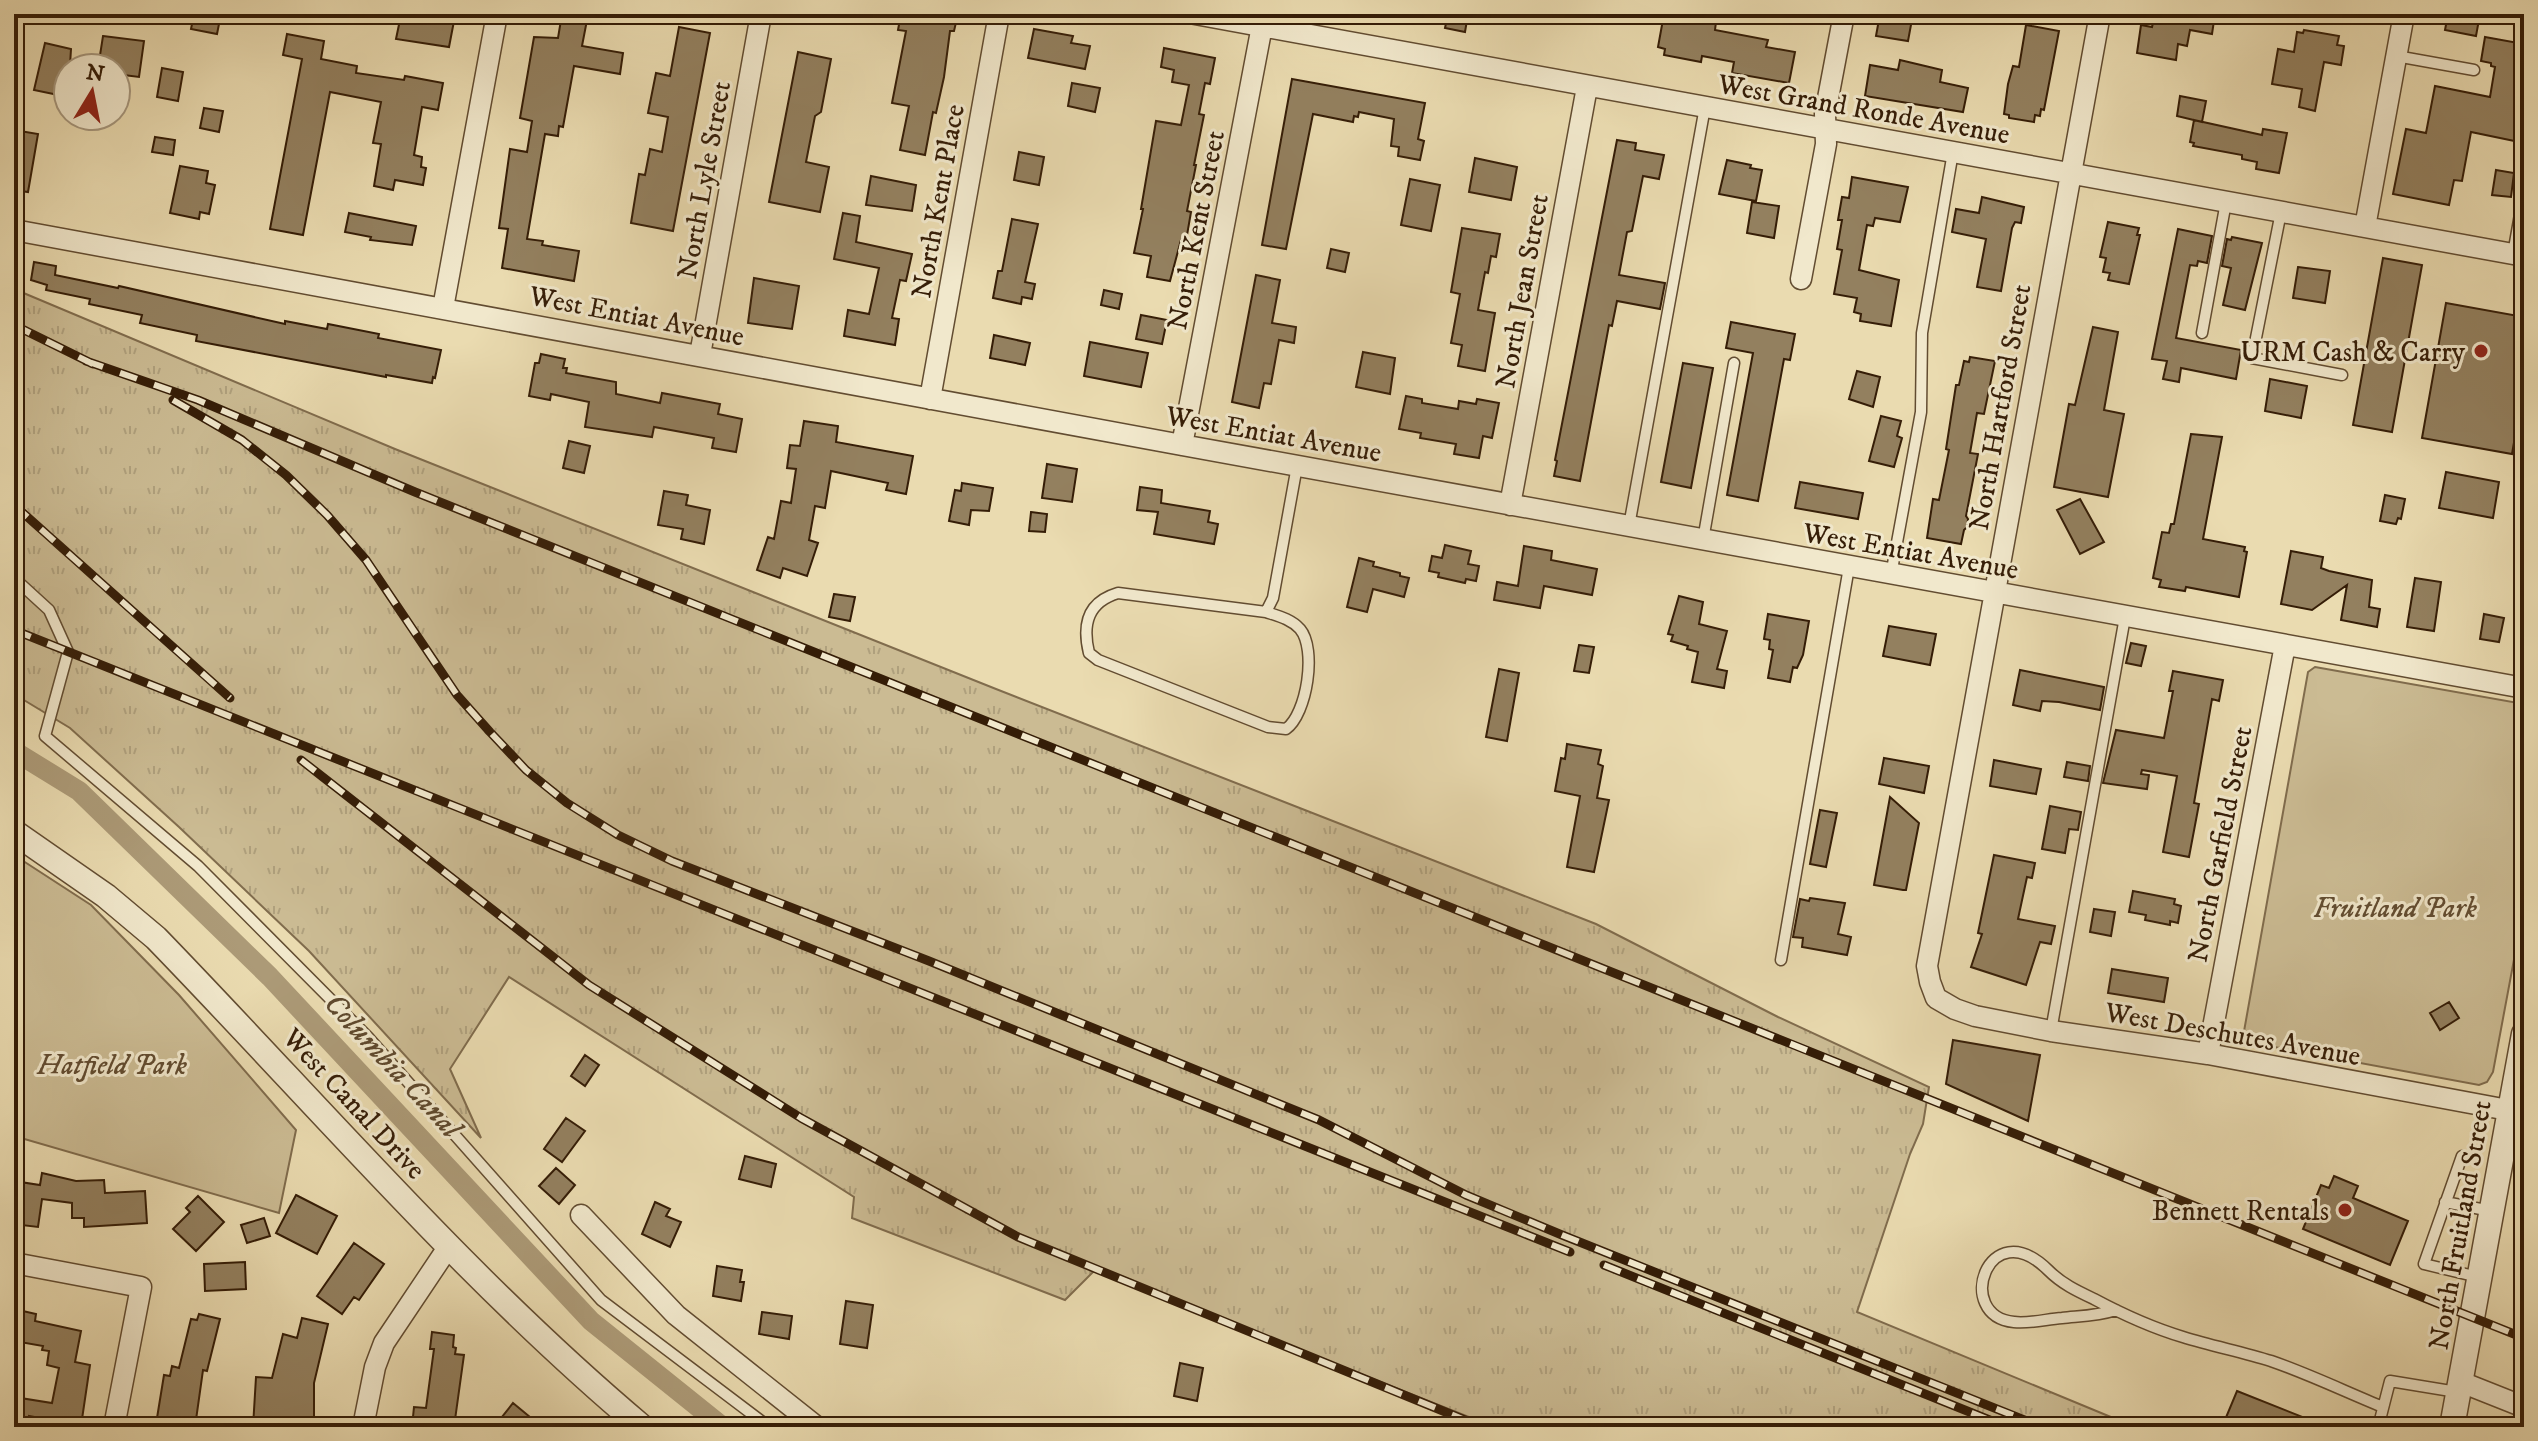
<svg xmlns="http://www.w3.org/2000/svg" width="2538" height="1441" viewBox="0 0 2538 1441" font-family="'IM FELL DW Pica',serif">
<defs>
<pattern id="grass-tufts" width="24" height="20" patternUnits="userSpaceOnUse" patternTransform="scale(2)"><rect width="24" height="20" fill="#cbbb93"/><path d="M3 7l-1-3M5 7V3M7 7l1-3M15 17l-1-3M17 17v-4M19 17l1-3" fill="none" stroke="#afa07d"/></pattern>
</defs>
<rect width="100%" height="100%" fill="#eadbb0"/>
<filter id="stains"><feTurbulence type="fractalNoise" baseFrequency=".0025" numOctaves="4"/><feColorMatrix values="0 0 0 0 .2 0 0 0 0 .09 0 0 0 0 .02 0 0 0 .5 -.17"/></filter>
<radialGradient id="worn" r=".72"><stop offset=".6" stop-color="#630" stop-opacity="0"/><stop offset="1" stop-color="#630" stop-opacity=".3"/></radialGradient>
<path fill="url(#grass-tufts)" stroke="#806c4d" stroke-width="2" d="M14 289 395 449 996 689 1596 924 1778 1017 1929 1087 1923 1124 1910 1154 1857 1312 2135 1427H1494L1096 1269 1065 1300 852 1218 854 1197 509 977 450 1069 481 1138 309 951 179 827 70 728 14 694Z"/>
<path fill="#cbbb93" stroke="#806c4d" stroke-width="2" d="M2315 667 2524 704V906L2493 1072 2487 1082 2479 1085 2247 1042 2243 1037 2308 672Z
M14 855 91 905 179 995 296 1130 279 1213 14 1136Z"/>
<g fill="none" stroke-linecap="round" stroke-linejoin="round">
<path stroke="#ac9a77" stroke-width="20" d="M14 751 79 791 270 977 591 1321 723 1427"/>
</g>
<path fill="#93805f" stroke="#351d07" stroke-width="2" d="M194 14H221L217 34 191 29Z
M412 14 454 21 449 47 396 39 401 15 412 17Z
M901 14H958L954 31H950L944 77 936 113 933 112 925 155 900 150 909 106 892 103 906 31 898 30Z
M1448 14H1468L1465 32 1445 28Z
M1664 14 1716 22 1715 30 1768 40 1766 47 1795 52 1789 83 1732 73 1734 62 1702 56 1701 62 1664 55 1665 49 1658 47Z
M1880 14H1913L1908 41 1876 36Z
M2147 14H2215L2212 34 2190 30 2187 46 2178 44 2176 60 2137 53 2141 25 2152 27 2153 23 2146 22Z
M2448 14H2480L2476 36 2445 30Z
M570 17 587 20 582 46 623 53 620 74 574 66 563 127 559 126 558 136 545 134 527 239 543 241 542 245 579 251 574 281 502 268 508 229 499 228 510 149 527 152 532 121 520 118 534 37 558 38 561 20 570 22Z
M2026 25 2059 31 2044 110 2041 109 2040 116 2035 115 2034 122 2009 118V115L2004 114 2008 84 2013 66 2019 67Z
M679 27 710 33 673 231 631 223 639 174 645 175 650 149 662 152 668 117 648 113 656 73 670 76Z
M1034 29 1073 36 1071 43 1090 46 1085 69 1028 58Z
M2304 30 2339 36 2337 45 2344 46 2341 65 2324 62 2315 111 2299 107 2302 89 2272 84 2278 49 2294 52 2297 32 2303 33Z
M287 34 324 41 321 59 357 66 356 73 404 80 405 76 443 83 438 110 422 107 414 155 422 157 421 167 426 168 423 185 395 180 393 190 374 186 381 144 373 143 381 102 330 92 303 235 270 229 302 59 283 55Z
M103 36 144 41 139 77 116 74V68H98Z
M2485 37 2524 44V143L2471 132 2462 181 2454 180 2449 205 2393 194 2406 129 2426 133 2435 86 2490 97 2495 67 2491 66V63L2481 61Z
M45 43 71 49 68 97 34 90Z
M1164 48 1215 58 1210 84 1205 83 1199 114 1204 115 1194 165H1196L1187 211 1191 212 1186 241 1181 240 1170 281 1147 277 1151 256 1134 253 1143 209H1141L1156 121 1181 125 1189 85 1172 82 1174 70 1161 67Z
M798 52 831 59 821 112 815 116 806 162 829 167 820 212 769 202Z
M1900 60 1942 70 1940 82 1968 88 1963 112 1865 96 1870 65 1898 70Z
M162 68 183 72 178 101 157 97Z
M1292 79 1425 103 1418 139 1424 141 1420 160 1398 156 1399 147 1391 146 1394 119 1359 112 1358 117 1354 116 1353 122 1313 114 1286 249 1262 245Z
M1072 83 1100 88 1095 112 1068 106Z
M2180 96 2206 101 2202 122 2177 116Z
M204 108 223 111 219 132 200 128Z
M2194 120 2262 135 2263 129 2287 133 2279 173 2256 169 2257 162 2242 159V155L2193 146 2194 143 2190 142Z
M14 130 38 134 28 192 14 190Z
M155 137 175 140 173 155 152 152Z
M1617 140 1636 143 1635 150 1664 155 1659 179 1643 176 1632 231 1627 232 1619 275 1665 283 1660 309 1617 301 1612 326 1609 325 1580 481 1554 476 1557 461 1555 460Z
M1019 152 1044 157 1039 185 1014 180Z
M1475 158 1517 167 1511 200 1469 192Z
M1727 160 1751 165 1750 168 1762 170 1756 201 1719 194Z
M180 166 208 171 206 183 215 185 209 214 200 212 199 219 170 213Z
M2496 170 2514 173 2511 197 2492 195Z
M871 176 916 185 912 211 866 205Z
M1852 177 1908 187 1900 222 1875 218 1873 226 1867 225 1859 270 1899 280 1891 326 1860 321 1861 314 1854 312 1857 298 1834 294 1842 250 1837 249 1842 220H1838L1842 197 1849 198Z
M1410 179 1440 185 1431 231 1401 225Z
M1982 197 2024 207 2021 223 2015 222 2012 228 2001 291 1977 287 1986 239 1952 232 1956 209 1979 213Z
M1752 202 1779 206 1774 238 1747 233Z
M349 213 416 226 412 245 370 240 371 237 345 232Z
M843 213 860 216 856 242 912 254 906 281 900 280 892 318 899 319 895 345 844 336 848 310 869 314 879 268 834 259Z
M1012 219 1038 224 1025 282 1035 284 1032 299 1022 297 1021 304 993 298 998 271H1002Z
M2108 222 2139 228 2137 235H2140L2129 284 2108 280 2110 273 2103 272 2106 258 2100 257Z
M1462 228 1500 234 1496 257 1491 256 1488 273 1485 272 1478 310 1495 313 1485 371 1458 366 1462 345 1451 343 1460 294 1451 292Z
M2178 229 2212 236 2207 263 2198 261 2197 266 2190 265 2176 338 2241 350 2236 379 2181 368 2179 382 2163 379 2167 361 2152 359Z
M2232 237 2262 243 2245 310 2223 305 2231 268 2222 266 2227 239 2231 240Z
M1331 249 1349 253 1345 272 1327 268Z
M2383 258 2422 265 2392 432 2353 425Z
M34 262 56 266 55 275 118 288 119 286 285 324V321L327 329 328 324 379 334 378 338 441 350 435 378 433 377 432 383 386 375V377L196 341 197 335 140 323 142 315 89 304 90 299 46 290 47 285 31 280Z
M2298 267 2330 271 2325 303 2293 298Z
M1256 275 1280 280 1272 323 1296 327 1294 343 1279 340 1271 384 1264 383 1259 408 1232 402Z
M754 278 799 286 792 329 748 323Z
M1104 290 1122 294 1119 309 1101 305Z
M2446 303 2524 317V385L2512 454 2422 438Z
M1141 315 1167 320 1162 344 1136 339Z
M1731 322 1795 334 1790 360 1784 359 1758 501 1727 495 1753 353 1726 348Z
M2093 327 2118 332 2104 410 2124 414 2108 497 2054 487 2069 404 2075 405Z
M994 335 1030 343 1025 365 990 358Z
M1090 342 1148 353 1141 387 1084 376Z
M1363 352 1395 358 1390 394 1356 387Z
M541 354 565 359 563 368H567L566 373 616 382V394L660 403 662 393 720 404 718 414 742 419 736 452 712 448 714 438 654 427 652 437 585 427 589 402 551 394 550 400 529 396 535 363H539Z
M1970 357 1995 361 1984 414 1977 413 1970 453 1978 454 1966 516 1968 519 1967 527 1964 530 1961 544 1927 538 1933 499 1939 500 1949 450 1946 449 1956 385H1959L1964 361 1969 362Z
M1683 363 1713 368 1691 488 1661 482Z
M1857 371 1880 377 1873 407 1849 399Z
M2270 379 2307 386 2301 418 2265 411Z
M1406 396 1422 399V403L1458 409 1459 401 1476 404 1477 399 1499 403 1492 438 1483 436 1479 458 1454 454 1456 444 1420 438 1421 433 1399 429Z
M1881 416 1901 421 1897 436 1902 438 1894 467 1869 461Z
M804 421 838 426 836 442 913 456 906 494 886 490 888 483 831 471 825 508 815 506 809 540 818 543 807 576 783 568 780 578 757 570 768 537 774 539 781 501 791 503 796 469 787 468 790 445 800 446Z
M2191 434 2222 437 2203 539 2245 547 2244 551 2247 552 2239 597 2186 587 2185 591 2159 587 2161 580 2153 578 2162 532 2169 533 2171 524H2174Z
M569 441 590 446 584 473 563 468Z
M1047 464 1077 469 1072 502 1042 498Z
M2446 472 2499 482 2493 518 2439 508Z
M1800 482 1863 493 1858 519 1795 508Z
M962 483 993 488 989 511 971 510 969 525 949 521 955 490 961 491Z
M1140 487 1162 490 1161 503 1210 511 1208 522 1218 524 1214 544 1154 534 1158 512 1137 510Z
M664 491 688 495 686 505 710 510 704 544 681 539 683 529 658 525Z
M2385 495 2405 499 2401 519 2398 518 2396 524 2380 521Z
M2080 499 2104 542 2080 554 2057 510Z
M1031 512 1047 514 1045 532 1029 531Z
M1445 545 1471 551 1468 564 1479 566 1476 581 1466 579 1465 583 1438 577 1439 573 1429 571 1432 556 1442 558Z
M1524 546 1552 551 1551 560 1597 569 1592 595 1544 586 1540 608 1494 600 1497 582 1518 586Z
M2291 551 2323 557 2321 568 2329 571 2372 580 2369 607 2380 609 2377 627 2341 620 2347 585 2312 610 2281 604Z
M1359 558 1374 562 1373 566 1400 573V576L1409 578 1404 597 1373 589 1367 612 1347 607Z
M2415 578 2441 582 2434 631 2407 627Z
M834 594 855 597 850 621 829 617Z
M1679 596 1703 602 1699 624 1727 631 1717 669 1727 671 1724 688 1692 682 1698 652 1687 649 1688 646 1671 641 1673 635 1668 634Z
M1768 614 1809 621 1803 655 1797 668 1793 667 1790 682 1768 678 1773 650 1769 649 1770 640 1764 639Z
M2484 614 2504 618 2499 642 2480 639Z
M1889 626 1936 634 1930 665 1883 656Z
M2131 643 2146 646 2141 666 2126 663Z
M1579 645 1594 647 1589 673 1574 671Z
M1499 669 1519 673 1507 741 1486 737Z
M2020 670 2104 687 2100 710 2059 702 2042 701 2040 711 2013 705Z
M2173 671 2223 680 2219 701 2212 699 2194 803 2199 804 2189 857 2163 852 2177 776 2142 770 2141 774 2149 775 2147 789 2103 783 2116 730 2164 738 2173 691H2169Z
M1567 744 1601 750 1598 764 1603 766 1597 798 1609 800 1594 872 1567 867 1580 796 1555 791 1561 758 1565 759Z
M1884 758 1929 766 1924 793 1879 784Z
M1994 760 2041 769 2036 794 1990 786Z
M2067 762 2090 766 2088 781 2064 777Z
M1890 797 1919 823 1906 890H1903L1874 885Z
M2050 806 2081 812 2078 830 2069 829 2065 853 2042 849Z
M1820 810 1837 813 1826 867 1810 864Z
M1994 855 2035 863 2032 878 2027 877 2018 919 2055 926 2051 944 2040 942 2026 985 1971 967 1982 934 1978 933Z
M2133 891 2175 899 2174 904 2181 906 2178 923 2170 921V925L2145 920 2146 915 2129 912Z
M1810 898 1845 903 1838 934 1851 937 1847 955 1802 947 1803 938 1793 937 1800 899 1809 901Z
M2094 909 2115 912 2111 936 2090 932Z
M2112 969 2168 978 2164 1002 2108 993Z
M2449 1002 2459 1018 2440 1030 2430 1013Z
M1953 1040 2040 1055 2028 1121 1946 1084Z
M585 1055 599 1065 585 1086 571 1076Z
M566 1118 585 1131 562 1162 544 1149Z
M745 1156 776 1164 771 1187 739 1179Z
M556 1168 575 1185 559 1204 539 1186Z
M42 1173 76 1181 104 1180 105 1193 145 1191 147 1223 84 1227V1218H72V1203L42 1199 38 1227 21 1225 22 1221 14 1220 20 1182 40 1185Z
M2334 1176 2358 1186 2353 1198 2408 1221 2390 1265 2303 1229 2321 1185 2329 1188Z
M296 1195 337 1216 317 1254 276 1233Z
M198 1196 224 1222 196 1251 173 1229 190 1212 186 1208Z
M655 1202 670 1209 666 1216 681 1222 670 1247 642 1234Z
M264 1218 270 1236 247 1243 241 1225Z
M354 1243 384 1264 359 1300 354 1297 342 1314 317 1296Z
M245 1262 246 1289 205 1291 204 1264Z
M717 1266 742 1270 740 1282H744L741 1301 713 1296Z
M846 1301 873 1305 867 1348 840 1344Z
M14 1309 36 1314 35 1321 81 1331 75 1362 90 1365 81 1426 29 1416 27 1427H14V1397L52 1403 59 1368 47 1365 49 1351 42 1350 43 1346 14 1341Z
M762 1312 792 1316 789 1339 759 1334Z
M199 1314 220 1319 207 1371 203 1370 195 1427H160L162 1419 157 1418 164 1375 170 1376 172 1366 179 1368 191 1319 197 1320Z
M302 1318 328 1324 314 1383V1427H253L256 1377 272 1378 283 1334 297 1338Z
M432 1332 454 1335 453 1347 456 1348 455 1354 464 1355 454 1427H412L414 1407 426 1408 434 1349H430Z
M1180 1363 1203 1368 1197 1401 1174 1396Z
M2237 1391 2325 1426V1427H2222Z
M513 1403 542 1427H494Z"/>
<g fill="none" stroke-linecap="round" stroke-linejoin="round">
<g stroke="#624c31" stroke-width="13">
<path id="service" d="M2396 56 2474 70
M2281 212 2252 358 2342 375
M2513 254 2524 192
M2202 333 2226 202
M1629 526 1705 107
M1703 540 1734 363
M1891 575 1921 412 1922 333 1953 152
M14 578 49 610 68 652 45 736 198 866 368 1037 601 1300 769 1427
M1266 612C1278 616 1291 619 1300 629 1317 649 1307 714 1286 729L1268 727 1098 660 1089 653C1082 624 1088 602 1118 593L1266 612 1273 598 1297 466
M1781 960 1849 567
M2051 1031 2125 617
M2462 1156 2424 1264 2478 1277
M2445 1202 2491 1211
M2116 1310C2097 1316 2081 1316 2062 1318 2047 1319 2029 1324 2014 1322 1953 1316 1988 1211 2048 1270 2062 1284 2077 1291 2094 1299 2122 1314 2153 1328 2183 1337 2212 1346 2242 1352 2271 1361 2309 1374 2346 1392 2383 1407
M2383 1427 2380 1420 2390 1381 2457 1392"/>
</g>
<g stroke="#624c31" stroke-width="23">
<path id="minor" d="M1195 14 2524 256
M2100 14 1927 966 1930 982 1936 998 1955 1009 1975 1016 2051 1031 2208 1054 2524 1113
M2365 227 2404 14
M14 230 1182 445 2524 688
M1801 279 1826 144 1825 114 1844 14
M443 308 497 14
M700 355 761 14
M930 399 999 14
M1182 445 1262 26
M1510 505 1587 87
M2208 1054 2285 645
M581 1215 676 1315 817 1427
M14 1263 141 1287 114 1427
M2461 1382 2524 1407
M363 1427 375 1367 384 1343 449 1246"/>
</g>
<g stroke="#624c31" stroke-width="27">
<path id="tertiary" d="M14 832 106 896 156 938C316 1103 466 1279 642 1427
M2452 1427 2524 1034"/>
</g>
<use href="#service" stroke="#f1e8cc" stroke-width="10"/>
<use href="#minor" stroke="#f1e8cc" stroke-width="20"/>
<use href="#tertiary" stroke="#f1e8cc" stroke-width="24"/>
<g stroke="#351d07" stroke-width="9">
<path id="rail" d="M14 325 93 364
M86 361 198 400 415 492 2524 1338
M173 400 242 440 286 475 327 515 366 560 457 695 490 732 526 770 567 803 618 835 672 861 929 961 1319 1120 1466 1195 1562 1235 2042 1427
M14 505 230 698
M14 630 1570 1252
M301 760 589 985 801 1118 1018 1237 1482 1427
M1604 1265 2007 1427"/>
</g>
<use href="#rail" stroke="#f1e8cc" stroke-width="6" stroke-dasharray="18" stroke-linecap="butt"/>
</g>
<g fill="#8f2418" stroke="#f1e8cc" stroke-width="3">
<circle cx="2481" cy="351" r="8"/>
<circle cx="2345" cy="1210" r="8"/>
</g>
<g text-anchor="middle" stroke-width="6" stroke-linejoin="round" paint-order="stroke">
<g font-size="28" fill="#351d07" stroke="#f1e8cc">
<text transform="translate(1864 108) rotate(10)" y="10">West Grand Ronde Avenue</text>
<text transform="translate(703 180) rotate(-80)" y="10">North Lyle Street</text>
<text transform="translate(937 201) rotate(-80)" y="10">North Kent Place</text>
<text transform="translate(1195 230) rotate(-79)" y="10">North Kent Street</text>
<text transform="translate(1521 291) rotate(-80)" y="10">North Jean Street</text>
<text transform="translate(637 315) rotate(11)" y="10">West Entiat Avenue</text>
<text transform="translate(1999 407) rotate(-80)" y="10">North Hartford Street</text>
<text transform="translate(1274 433) rotate(10)" y="10">West Entiat Avenue</text>
<text transform="translate(1911 550) rotate(10)" y="10">West Entiat Avenue</text>
<text transform="translate(2219 844) rotate(-79)" y="10">North Garfield Street</text>
<text transform="translate(2233 1033) rotate(10)" y="10">West Deschutes Avenue</text>
<text transform="translate(355 1103) rotate(47)" y="10">West Canal Drive</text>
<text transform="translate(2459 1225) rotate(-80)" y="10">North Fruitland Street</text>
</g>
<g font-size="28" fill="#351d07" stroke="#f1e8cc" text-anchor="end">
<text x="2465" y="361">URM Cash &amp; Carry</text>
<text x="2329" y="1220">Bennett Rentals</text>
</g>
<g font-size="28" font-style="italic" fill="#624c31" stroke="#f1e8cc">
<text x="2395" y="917">Fruitland Park</text>
<text x="112" y="1074">Hatfield Park</text>
</g>
<g font-size="30" font-style="italic" fill="#5f492e" stroke="#f1e8cc">
<text transform="translate(393 1065) rotate(47)" y="10">Columbia Canal</text>
</g>
</g>
<rect width="2538" height="1441" fill="none" stroke="#eadbb0" stroke-width="48"/>
<rect x="16" y="16" width="2506" height="1409" fill="none" stroke="#351d07" stroke-width="4"/>
<rect x="24" y="24" width="2490" height="1393" fill="none" stroke="#351d07" stroke-width="2"/>
<g transform="translate(92 92) rotate(10)"><circle r="38" fill="#f1e8cc" stroke="#a6977d" stroke-width="2"/>
<path d="M0-6L14 30L0 20L-14 30Z" fill="#8f2418"/>
<text y="-12" font-size="22" font-weight="bold" text-anchor="middle" fill="#351d07">N</text>
</g>
<rect width="100%" height="100%" filter="url(#stains)"/>
<rect width="100%" height="100%" fill="url(#worn)"/>
</svg>
